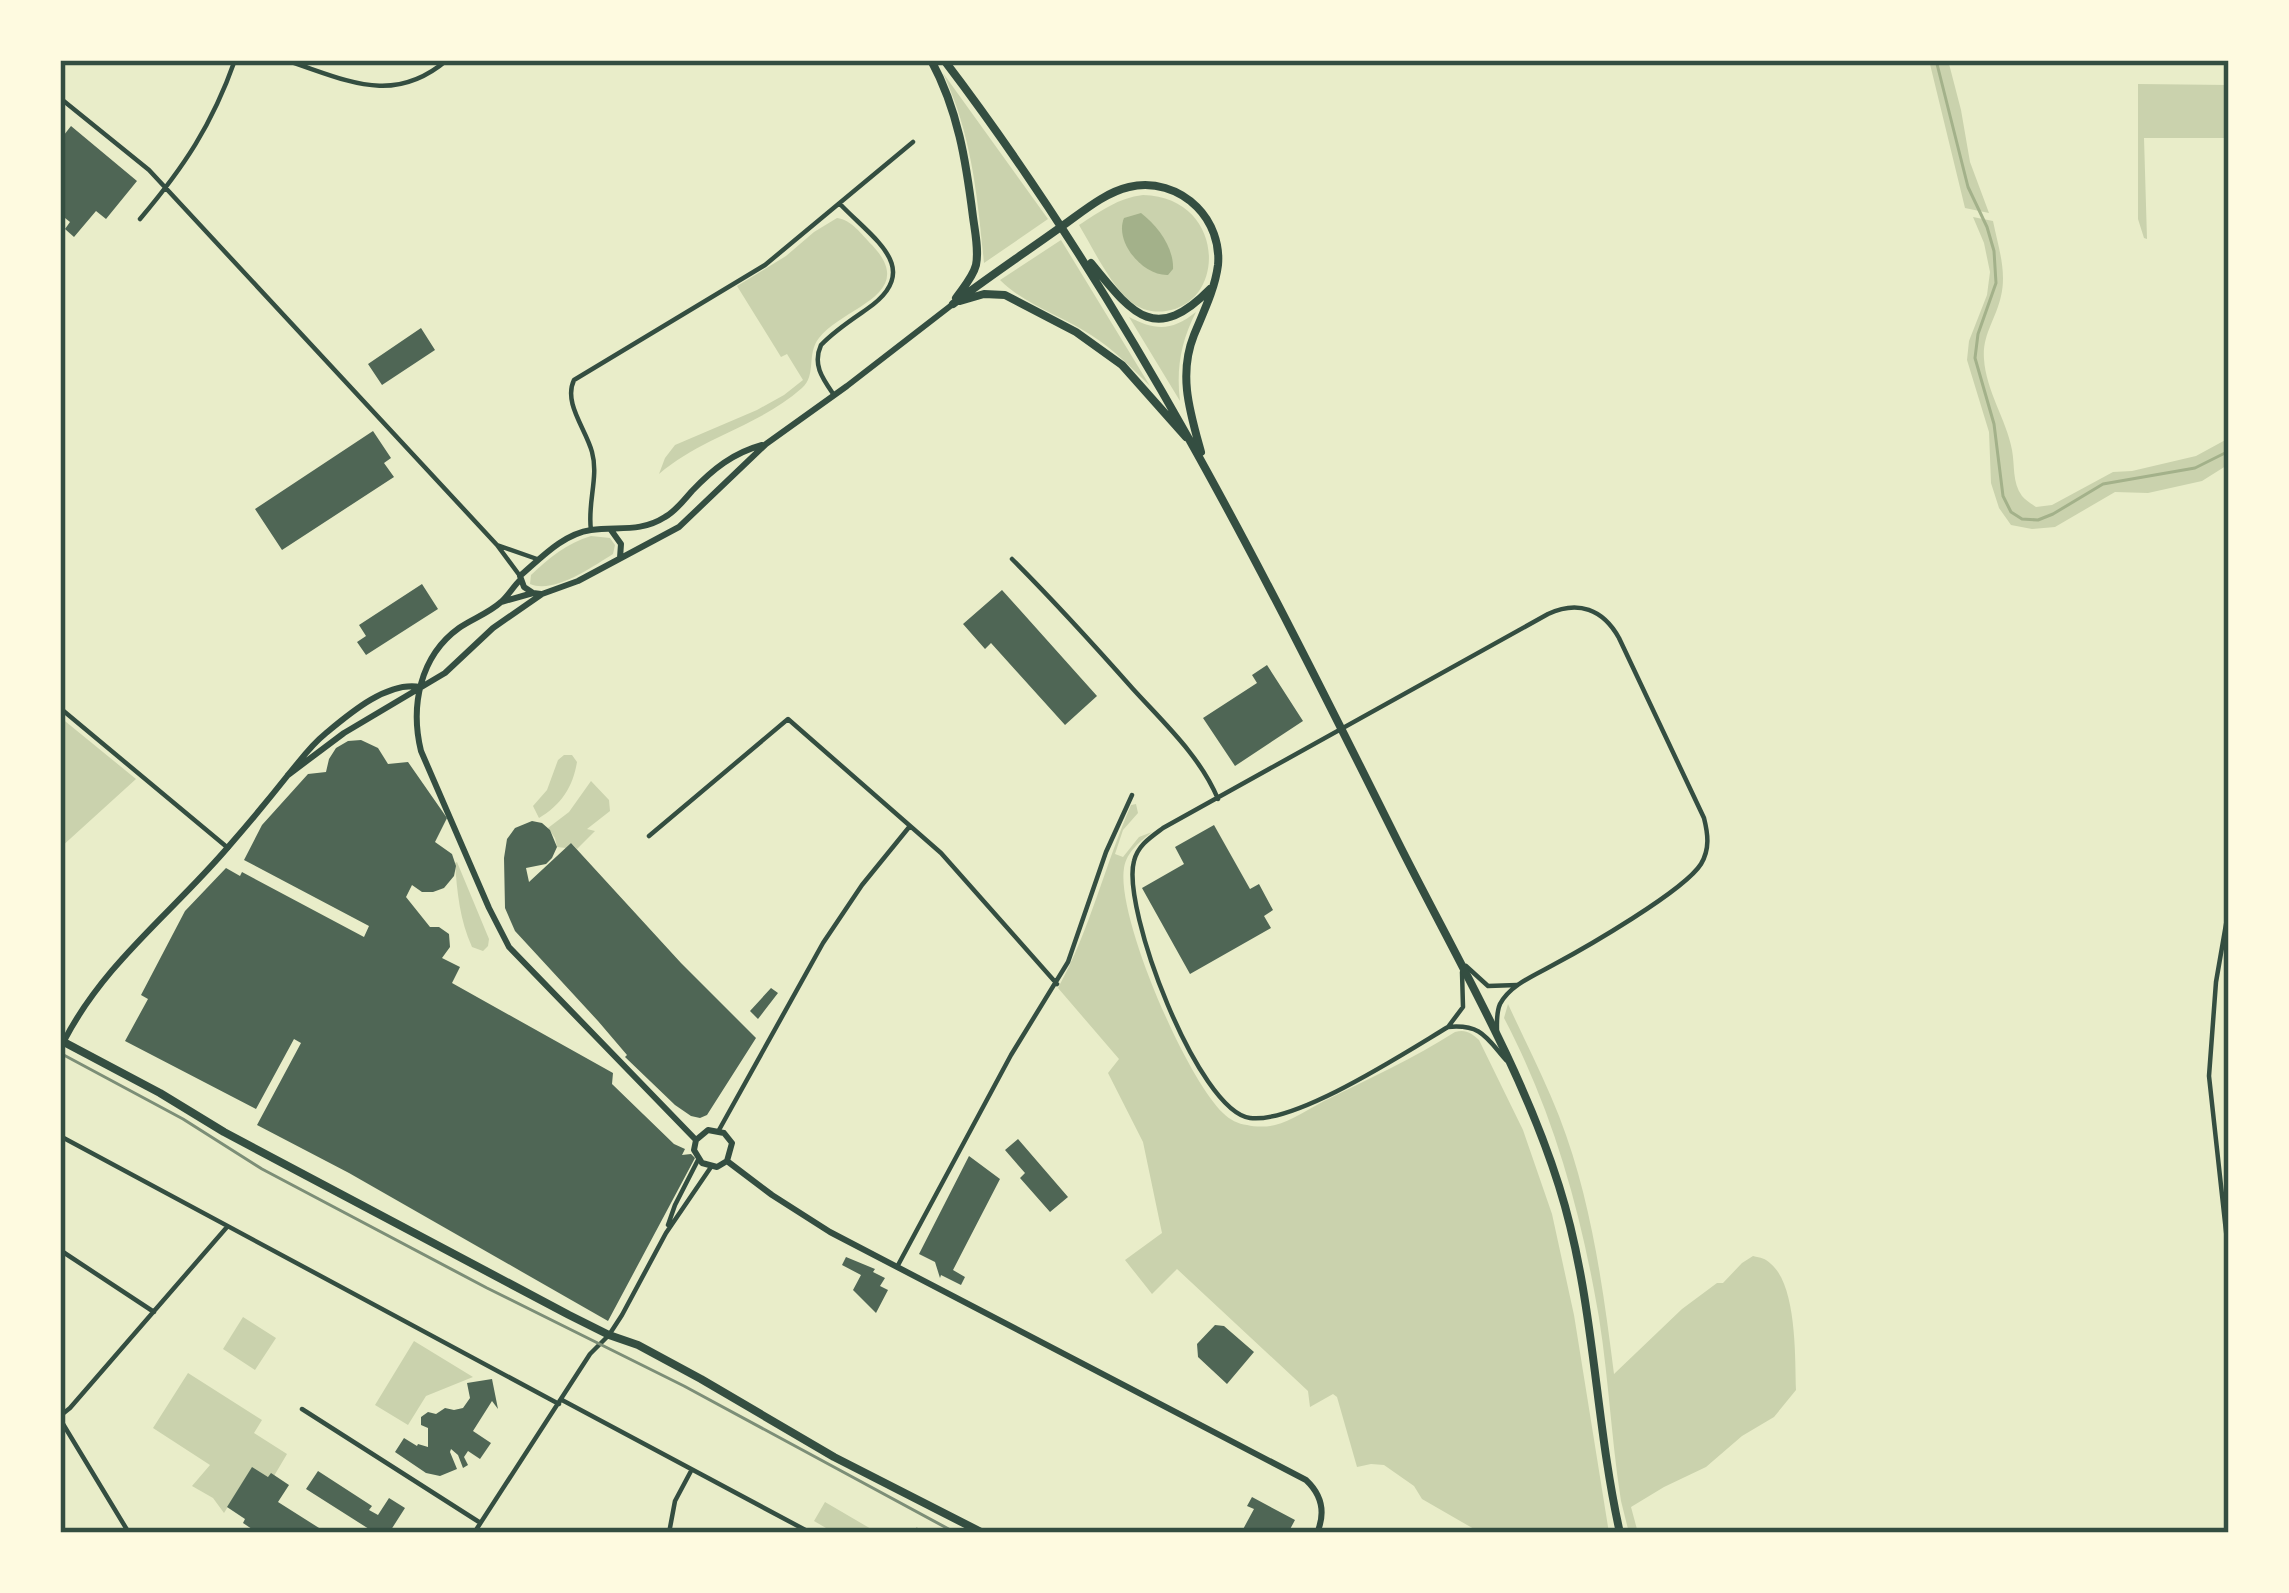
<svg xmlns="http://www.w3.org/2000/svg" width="2289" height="1593" viewBox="0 0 2289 1593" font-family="Inter,sans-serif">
<rect width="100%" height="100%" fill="#e9edc9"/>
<path fill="#cad2ad" d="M1929 60H1948L1961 110 1970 162 1989 213 1965 208Z
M943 73 1048 219 984 263C977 194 972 136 943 73Z
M2138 84 2229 85V138H2144L2147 239 2144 238 2138 219Z
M1143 195C1225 197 1228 302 1166 311 1154 313 1141 310 1131 302 1109 283 1094 250 1079 225 1101 211 1118 198 1143 195Z
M1973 217 1993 221C1998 246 2007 271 2001 296 1996 319 1982 335 1984 359 1986 391 2006 419 2012 450 2015 466 2012 482 2022 496 2025 500 2032 504 2036 507L2052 505 2113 472 2132 471 2196 456 2229 438V464L2202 481 2148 493 2115 492 2055 527 2032 529 2011 525 1999 508 1991 483 1989 432 1967 360 1969 341 1987 295 1990 272 1984 243Z
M837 218C852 220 861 234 872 245 919 295 844 306 819 338 806 354 817 375 802 388 758 427 703 436 659 474L665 458 675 445 757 410 784 395 803 380 787 354 781 357 737 286 786 256 814 232Z
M1061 240 1150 386C1132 368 1113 349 1091 335 1062 316 1025 305 1000 280Z
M1196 312C1181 341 1176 369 1180 401L1129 317C1156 331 1172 331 1196 312Z
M591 536 610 538 615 545 613 554C592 567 554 594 530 584L531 575C549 558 567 543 591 536Z
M60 717 136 779 60 848Z
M564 755H572L577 762C573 787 561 805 539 818L533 806 547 790 558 760Z
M591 781 609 800 610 811 587 829 595 831 577 849 571 843 566 848 557 847 555 838 548 828 569 812Z
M1136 804 1138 813 1123 830 1115 854 1123 857 1139 837 1152 832C1140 842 1127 851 1124 868 1116 917 1186 1078 1223 1113 1230 1120 1238 1124 1247 1125 1255 1127 1267 1127 1275 1125 1291 1121 1309 1109 1324 1101 1369 1079 1414 1058 1455 1032 1466 1029 1471 1033 1479 1040L1523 1130 1552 1214 1574 1315 1609 1533H1481L1422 1499 1414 1486 1384 1465 1371 1464 1357 1467 1337 1397 1333 1394 1310 1407 1308 1391 1177 1269 1152 1294 1125 1260 1162 1233 1143 1142 1108 1073 1119 1059 1058 988C1090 930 1105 865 1131 805Z
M457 862 489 939 488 946 483 951 472 947C460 921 457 892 455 863Z
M1508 1004C1525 1041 1544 1078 1559 1116 1591 1198 1603 1287 1614 1374L1682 1309 1717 1283H1723L1742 1263 1753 1256C1761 1258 1765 1258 1771 1264 1797 1286 1795 1358 1796 1390L1774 1417 1742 1436 1706 1467 1664 1487 1631 1507 1638 1533H1629L1621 1501C1610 1431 1608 1359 1594 1290 1576 1194 1549 1104 1504 1018Z
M243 1317 276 1338 255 1370 223 1349Z
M414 1341 473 1377 426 1396 408 1425 375 1405Z
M188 1373 262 1420 254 1433 287 1454 274 1476 268 1477 252 1468 224 1513 213 1498 192 1486 210 1465 153 1428Z
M825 1502 878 1533H828L826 1528 814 1521Z"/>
<path fill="#a3b18a" d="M1141 213C1158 226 1174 248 1173 269L1168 275C1143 276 1114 242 1124 218Z"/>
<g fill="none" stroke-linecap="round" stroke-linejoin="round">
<path stroke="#a3b18a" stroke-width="3" d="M1936 60 1968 187 1987 227 1994 251 1996 283 1978 334 1975 358 1994 424 2003 496 2011 512 2022 519 2038 520 2053 514 2103 484 2195 468 2229 451"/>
</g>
<path fill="#4f6655" d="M71 126 137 181 106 219 96 211 74 237 65 229 70 222 60 214V140Z
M421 328 435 350 382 385 368 364Z
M373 431 391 458 384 463 394 477 282 550 255 509Z
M422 584 438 609 366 655 357 642 366 636 359 625Z
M1002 590 1097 696 1065 725 991 643 985 649 963 624Z
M1267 665 1303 721 1235 766 1203 718 1257 683 1252 675Z
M361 740 378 748 388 764 408 762 447 818 435 842 452 854 456 866 454 876 444 888 433 892H422L412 885 406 897 430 927H439L449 934 450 947 442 958 460 967 452 983 613 1073 612 1084 674 1144 685 1149 682 1155 691 1154 695 1158 608 1321 349 1173 257 1125 301 1043 294 1039 256 1109 125 1041 148 999 141 995 185 911 226 868 240 876 242 872 364 937 369 926 244 860 262 825 308 774 326 772 329 759 336 748 348 741Z
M532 821 542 823 550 830 557 847 552 858 546 864 526 868 529 882 571 843 681 963 756 1038 707 1115 700 1118 691 1116 675 1105 625 1057 627 1055 598 1021 515 931 505 908 504 858 507 839 515 828Z
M1214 825 1250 889 1259 884 1273 910 1264 916 1271 928 1190 974 1142 888 1184 864 1175 847Z
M771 988 778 993 758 1019 750 1011Z
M1018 1139 1068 1197 1050 1212 1020 1178 1025 1173 1005 1150Z
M969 1156 1000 1179 953 1270 965 1277 961 1285 941 1275 940 1278 935 1262 919 1254Z
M846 1257 875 1269 873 1272 885 1278 880 1286 888 1290 876 1313 853 1290 861 1275 842 1265Z
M1215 1325 1224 1326 1254 1352 1227 1384 1198 1357 1197 1344Z
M492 1379 498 1409 492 1401 473 1431 491 1443 480 1459 468 1451 464 1457 468 1465 463 1468 458 1455 451 1449 450 1452 457 1469 440 1476 426 1473 395 1452 404 1438 417 1446 418 1444 428 1447V1428L421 1425V1417L428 1412 436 1414 445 1408 454 1410 463 1408 470 1398 467 1383Z
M252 1467 268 1477 271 1473 289 1485 278 1502 327 1533H258L243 1523 245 1519 227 1507Z
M318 1471 372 1506 369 1510 378 1515 389 1498 405 1508 389 1533H367L369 1529 306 1489Z
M1252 1497 1295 1520 1288 1533H1241L1254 1509 1247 1506Z"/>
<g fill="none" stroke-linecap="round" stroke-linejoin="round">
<path stroke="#344e41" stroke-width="4.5" d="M285 60C345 79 392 107 447 60
M60 98 149 170 497 545 520 576
M140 219C184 167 212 125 235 60
M834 395C823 379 812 365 821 345 834 331 851 320 867 309 925 269 873 239 840 204
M591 530C587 504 599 477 592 452 586 429 563 403 574 380L765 265 913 142
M497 545 537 559
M1012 559C1054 601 1094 645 1133 689 1164 723 1200 756 1218 799
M60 708 228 848
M649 836 788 719 941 853 1057 984
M2229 907 2216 982 2209 1076 2229 1259
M1466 966 1488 986 1517 985
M1462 972 1463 1007 1448 1027C1406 1052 1296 1124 1250 1118 1198 1111 1121 908 1134 861 1138 845 1151 837 1163 828L1548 614C1578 600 1603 609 1619 638L1704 818C1708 834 1710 849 1701 864 1684 891 1585 948 1553 965 1535 975 1510 985 1500 1004 1496 1013 1497 1023 1497 1032
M1448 1027C1481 1024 1486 1037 1506 1060
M719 1130 823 943 862 885 910 826
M60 1136 559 1404
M668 1225 675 1205 698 1160
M60 1250 154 1312
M897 1267 1011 1055 1068 962 1106 852 1132 795
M562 1400 811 1533
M302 1409 479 1522
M60 1416 70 1408 227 1227
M60 1419 129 1533
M917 1530 923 1533
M474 1533 590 1354 609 1335 622 1315 666 1233 711 1167
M669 1533 675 1501 691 1471"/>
<path stroke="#344e41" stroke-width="6" d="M611 530 621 544 620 558
M520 580C513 587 508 596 501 602 489 613 472 619 459 628 420 656 410 706 421 751L489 908 509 947 696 1140 694 1150 702 1163 717 1167 727 1161
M541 594 533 593 524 587 520 576C541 558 563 534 591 530 617 526 640 533 665 517 676 511 684 500 692 491 713 469 733 453 762 445
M501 602 533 593
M288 775 344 733 445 673 493 628 542 594 578 581 679 527 766 444 847 386 953 304
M64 1041C104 963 173 912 229 846 249 823 269 799 288 775 300 761 310 746 325 734 349 714 387 681 420 687
M696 1140 708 1130 724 1133 732 1143 727 1161
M727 1161 772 1195 830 1232 1306 1480C1322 1495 1326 1512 1317 1533"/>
<path stroke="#344e41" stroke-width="8" d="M60 1040 160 1093 224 1132 569 1315 609 1335 638 1345 701 1379 834 1457 983 1533"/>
<path stroke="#344e41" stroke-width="8" d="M931 60C958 110 966 161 973 217 975 232 979 250 976 265 973 277 963 288 956 298
M944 60C1129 303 1262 569 1398 842 1453 952 1522 1068 1559 1186 1595 1300 1594 1417 1620 1533
M1091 263C1131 312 1154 346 1210 289
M960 301 984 294 1005 295 1076 332 1122 365 1186 437
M953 304C987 278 1023 254 1058 229 1080 214 1103 193 1129 187 1153 181 1179 189 1197 207 1212 222 1220 244 1218 265 1215 289 1203 313 1194 335 1178 375 1190 412 1201 452"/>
<path stroke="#7c8e77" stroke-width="3" d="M60 1053 183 1119 262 1169 487 1288 684 1386 956 1533"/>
</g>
<rect width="2289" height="1593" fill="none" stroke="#fefae0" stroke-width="126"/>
<rect x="63" y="63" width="2163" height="1467" fill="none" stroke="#344e41" stroke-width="4.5"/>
</svg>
